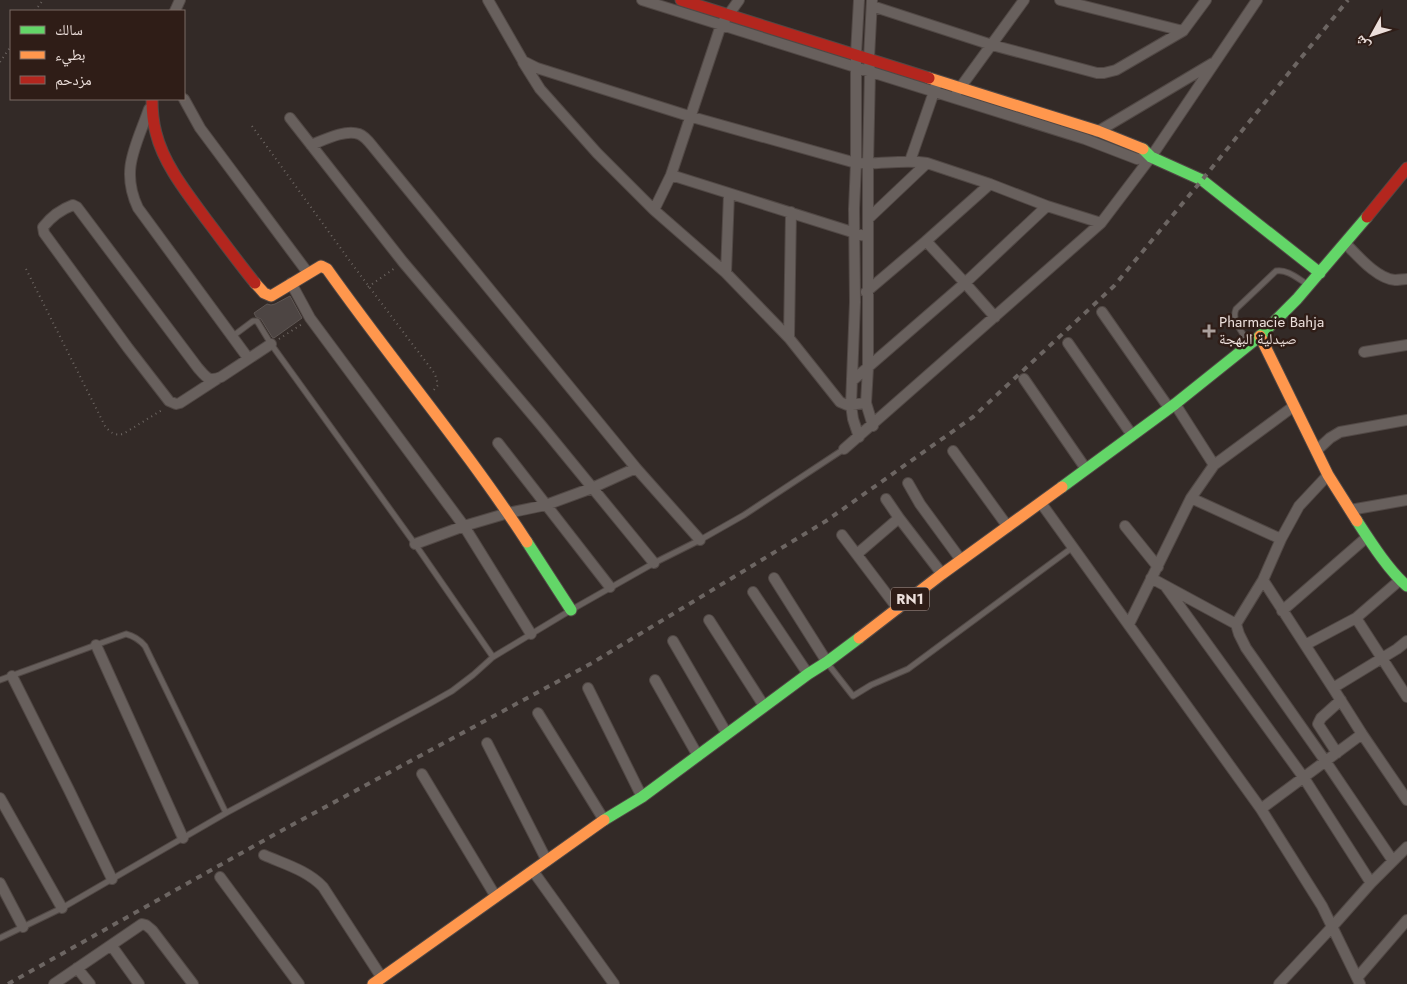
<svg xmlns="http://www.w3.org/2000/svg" width="1407" height="984" viewBox="0 0 1407 984" font-family="Jost,'Noto Naskh Arabic',sans-serif">
<rect width="100%" height="100%" fill="#332a27"/>
<path fill="#4d4543" stroke="#5e5653" d="M290 296 302 318 274 338 272 337 261 319 256 317 254 313 267 304 271 305 275 304Z"/>
<g fill="none" stroke-linecap="round" stroke-linejoin="round">
<g stroke="#514845" stroke-width="7">
<path id="lane" d="M233 336 253 321H257L271 344 415 544 493 657
M1248 342C1242 331 1231 321 1236 309L1276 271C1287 269 1297 278 1307 284
M828 664 853 696 871 685 908 669 1073 547
M0 680 126 634C134 636 139 639 145 646L226 813
M0 938 62 908 226 813 429 704 452 691 473 675 493 657 571 610 654 563 700 540 744 515 844 449"/>
</g>
<g stroke="#514845" stroke-width="12">
<path id="street" d="M488 0 523 61 537 68 692 117 856 163C880 165 903 159 927 163L869 218
M642 0 1085 139 1137 159 1151 157
M739 0 721 25 671 175 654 210 726 273 789 338 840 402 847 405 866 403
M859 0 856 54V163L854 209 855 302 851 405 853 419 859 437
M872 0 869 58 870 72 868 164V368L866 403 873 426
M1060 0 1183 31
M872 6 992 45 1097 73H1104L1116 70 1183 31 1206 0
M175 11 180 0
M523 62 540 89 597 153 654 210
M957 92 1024 0
M184 99 200 128 308 273
M149 109C136 146 120 170 138 208L248 358
M290 118 403 262 541 425 654 563
M1097 132 1213 63
M311 145C324 140 345 129 359 134 365 136 370 143 374 148L636 468 700 540
M910 161 936 86
M927 163 990 184 1047 206
M671 175 868 237
M926 241 990 184
M1345 243C1357 255 1377 279 1395 280 1399 280 1403 279 1407 279
M726 273 729 194
M291 283 310 318 464 526 531 634
M866 292 926 241 965 283 995 317
M1102 312 1169 408
M789 338 791 212
M1068 343 1132 435
M1364 352 1407 345
M217 379 180 403 176 404 169 401 128 348 44 233 43 227C51 217 62 209 73 205L77 207 198 368C206 377 208 382 221 377L271 344
M1024 379 1086 469
M852 381 965 283 1047 206 1101 223
M1175 404 1214 465
M498 443 610 587
M844 449 1101 223 1151 157 1257 0
M953 451 1008 527
M1316 451 1330 438 1340 432 1407 420
M908 483 920 504 961 560
M1191 498 1281 539 1299 506 1328 475
M1041 503 1261 809 1322 906 1360 984
M1350 510 1407 500
M899 518 942 574
M1125 526 1158 567
M842 535 898 609
M415 544 464 526 508 513 546 505 592 488 636 468
M857 554 899 518 886 499
M774 578 827 662
M1151 578 1236 624 1263 580 1281 539
M1263 580 1333 688 1362 734 1407 800
M1400 580 1356 618 1407 697
M1166 587 1304 778 1371 883 1332 927 1279 984
M753 592 808 674
M1282 611 1367 537
M709 620 764 706
M1129 624 1191 498 1214 465 1294 406
M1236 624 1239 634 1246 648 1326 762 1393 861
M673 641 727 734
M96 645 183 838
M1305 645 1356 618
M12 676 69 790 112 879
M655 680 698 756
M588 688 642 797
M1333 688 1397 649 1407 641
M538 713 604 820
M487 743 547 861
M1337 753 1318 724 1321 718 1341 700
M422 774 496 897
M0 798 62 908
M1261 809 1362 734
M264 855C284 864 307 870 323 887L382 978
M533 871 614 984
M220 877 299 984
M0 883 23 927
M1371 883 1407 847
M111 945 139 984
M77 968 90 984
M1357 978 1407 920
M54 984 142 924 146 925 152 930 193 984"/>
</g>
<g stroke="#514845" stroke-width="13">
<path id="fast" d="M1143 149 1151 157 1202 180 1320 273
M1062 487 1175 404 1260 336 1297 299 1367 217
M1357 521C1370 541 1389 571 1407 586
M527 542 571 610
M604 820 642 797 808 674 827 662 859 638"/>
</g>
<g stroke="#514845" stroke-width="13">
<path id="slow" d="M929 78 1098 131 1143 149
M255 283 264 293 271 296 321 266 327 269C392 361 466 448 527 542
M1260 336 1328 475 1357 521
M859 638 942 574 1062 487
M373 984 604 820"/>
</g>
<g stroke="#514845" stroke-width="13">
<path id="jam" d="M681 0 929 78
M152 99C152 111 153 122 156 133 164 165 187 193 206 219 222 240 238 262 255 283
M1367 217 1407 168"/>
</g>
<path stroke="#6d6662" stroke-width="2" stroke-dasharray="1 4" stroke-linecap="butt" d="M35 11 43 0
M0 62 11 46
M252 126 355 268 435 374 438 385 433 391
M26 269 105 426C110 432 114 436 123 434L162 410
M368 287 395 268
M279 339 302 324"/>
<use href="#lane" stroke="#68605d" stroke-width="5"/>
<use href="#street" stroke="#68605d" stroke-width="10"/>
<use href="#fast" stroke="#63d668" stroke-width="11"/>
<use href="#slow" stroke="#ff974d" stroke-width="11"/>
<use href="#jam" stroke="#b3261e" stroke-width="11"/>
<path stroke="#6c6562" stroke-width="4" stroke-dasharray="6 6" stroke-linecap="butt" d="M8 984 279 832 592 663 826 521 973 417 1114 286 1202 180 1348 0"/>
</g>
<path fill="#aba09c" stroke="#2f1d17" stroke-width="2" d="M1206.5 323.5h5v5h5v5h-5v5h-5v-5h-5v-5h5z"/>
<g text-anchor="middle" stroke-width="5" stroke-linejoin="round" paint-order="stroke">
<rect fill="#2f1d17" stroke="#b3a5a0" stroke-width="1" x="891" y="587.5" width="38" height="23" rx="4"/>
<g font-size="14" font-weight="bold" fill="#ecdfdb">
<text x="910" y="604">RN1</text>
</g>
<g font-size="15" fill="#ecdfdb" stroke="#2f1d17" text-anchor="start">
<text x="1219" y="327">Pharmacie Bahja<tspan x="1219" dy="17">صيدلية البهجة</tspan></text>
</g>
</g>
<rect x="10" y="10" width="175" height="90" fill="#2f1d17" stroke="#7b6b65"/>
<rect x="20" y="26" width="25" height="8" fill="#63d668" stroke="#7b6b65"/>
<text x="55" y="35" font-size="15" fill="#ecdfdb">سالك</text>
<rect x="20" y="51" width="25" height="8" fill="#ff974d" stroke="#7b6b65"/>
<text x="55" y="60" font-size="15" fill="#ecdfdb">بطيء</text>
<rect x="20" y="76" width="25" height="8" fill="#b3261e" stroke="#7b6b65"/>
<text x="55" y="85" font-size="15" fill="#ecdfdb">مزدحم</text>
<g transform="translate(1372 35) rotate(230)" stroke="#2f1d17" stroke-width="4" paint-order="stroke">
<path d="M0-4L9 19L0 12L-9 19Z" fill="#ecdfdb"/>
<text y="-8" font-size="14" font-weight="bold" text-anchor="middle" fill="#ecdfdb">ش</text>
</g>
</svg>
